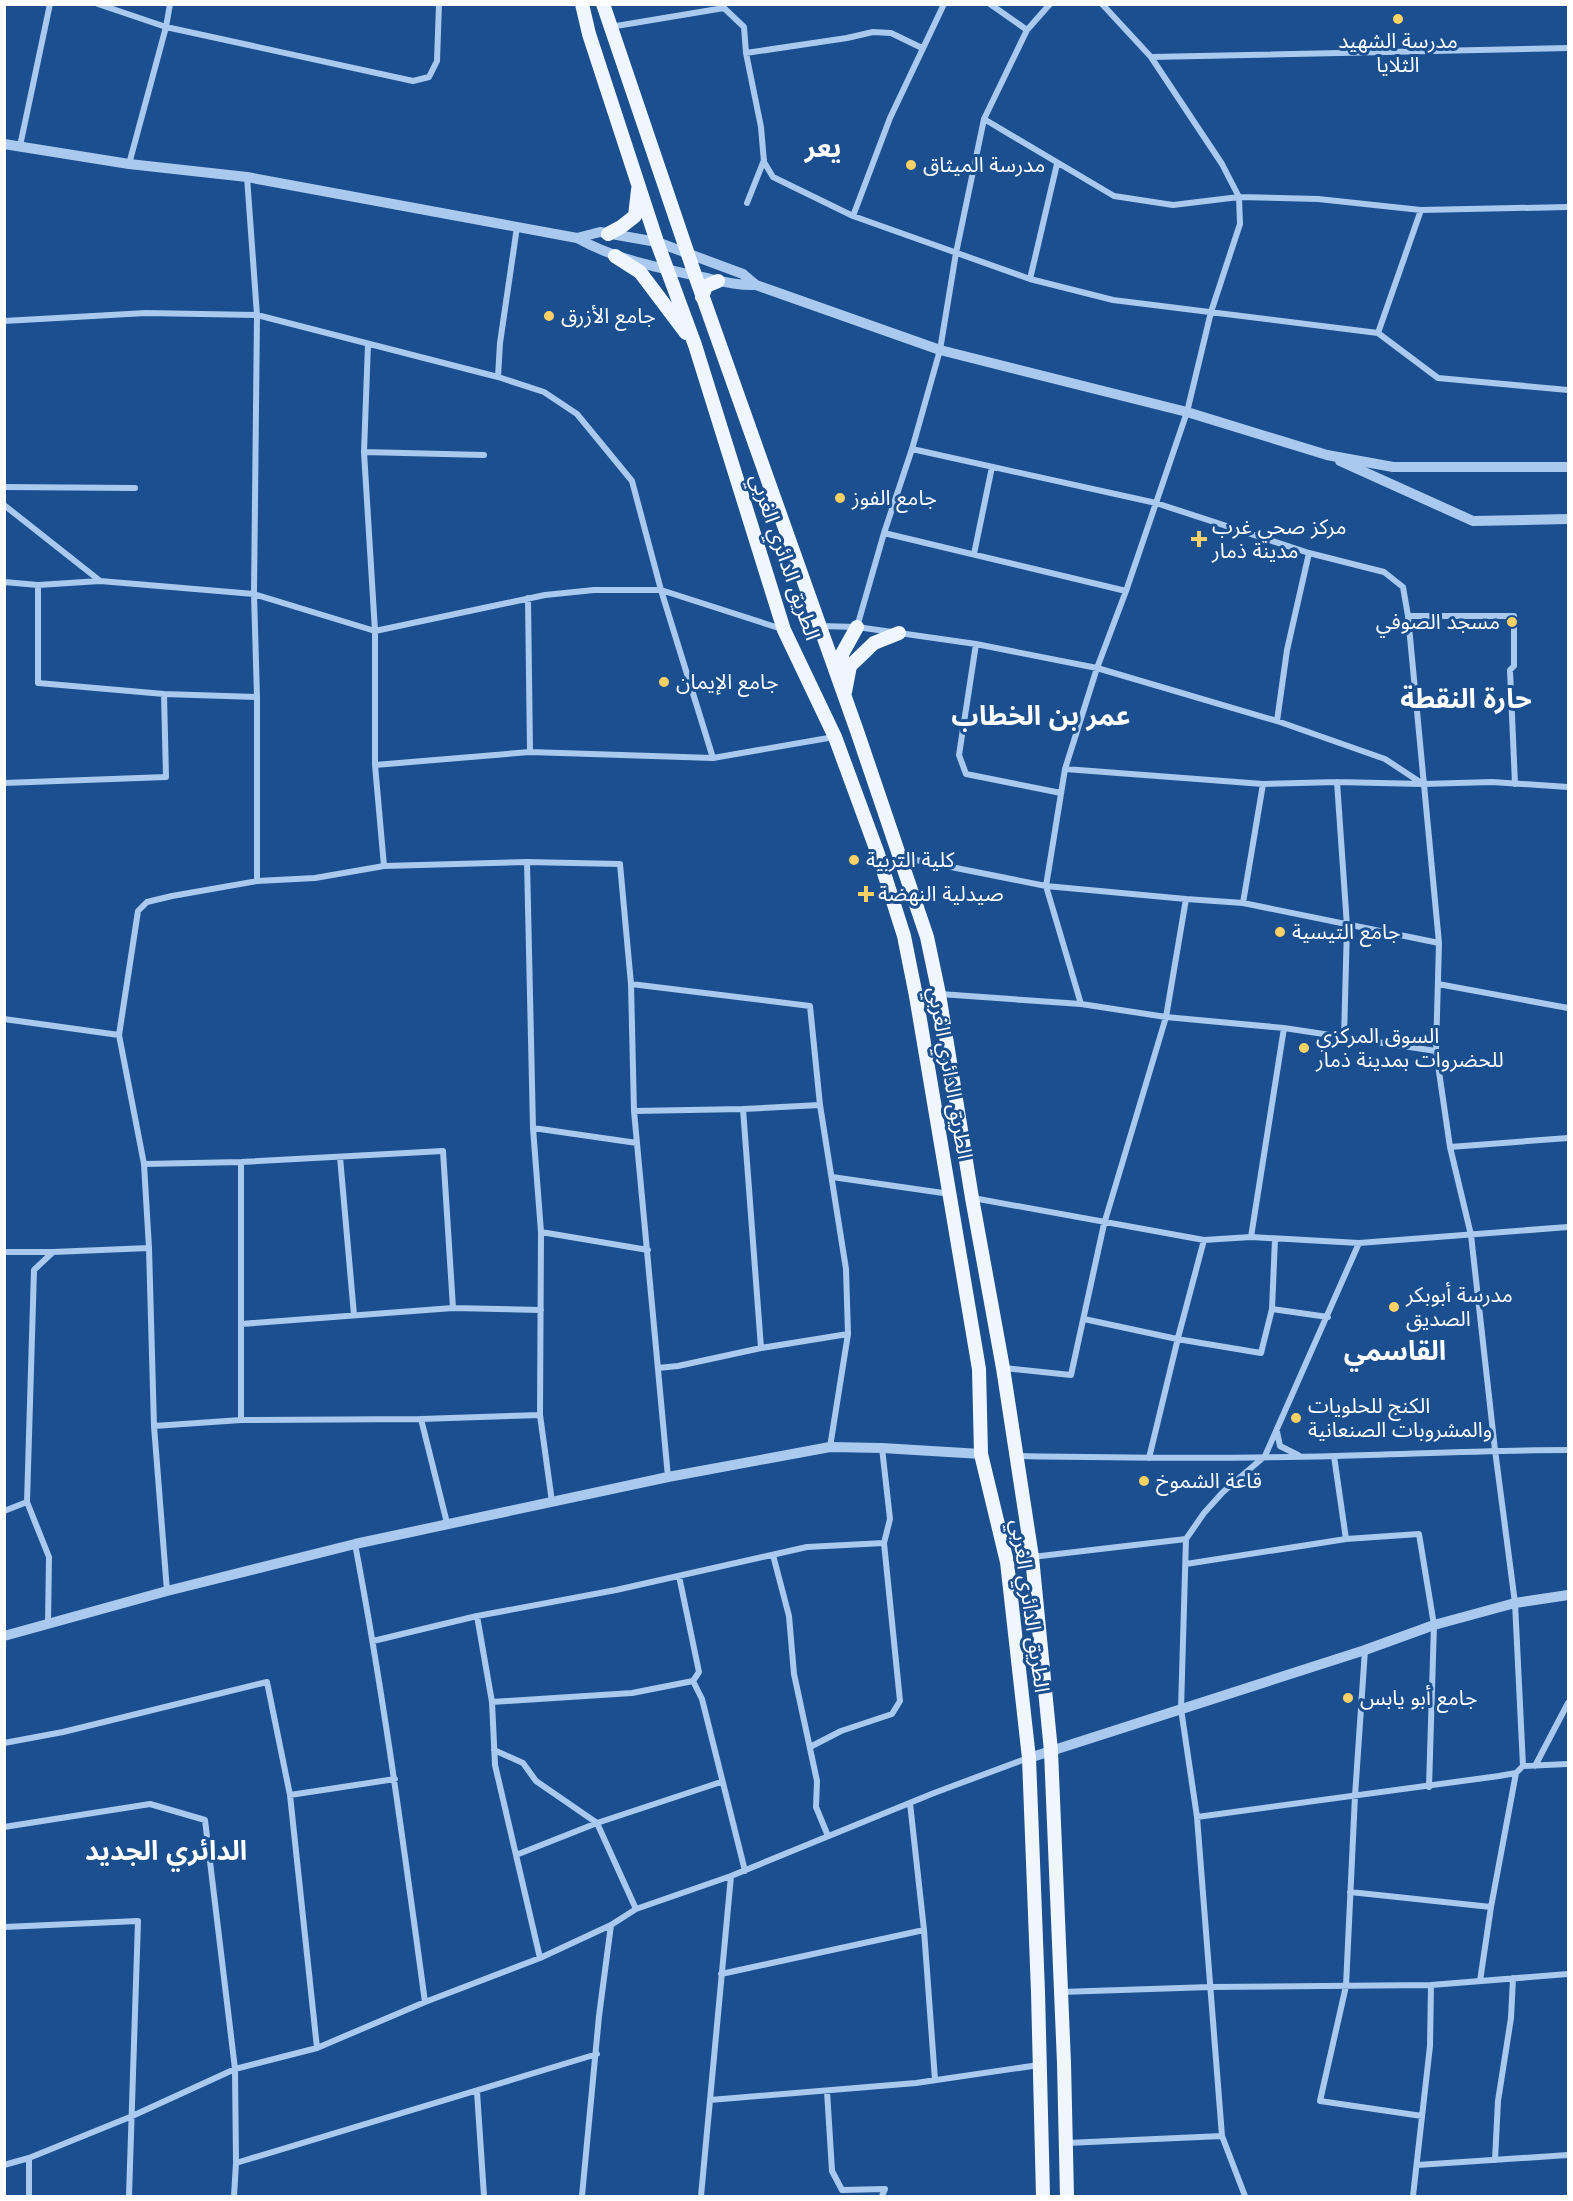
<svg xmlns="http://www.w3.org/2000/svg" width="1573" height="2201" viewBox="0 0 1573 2201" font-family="Quicksand,'Noto Sans Arabic',sans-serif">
<rect width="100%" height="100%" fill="#1b4f8f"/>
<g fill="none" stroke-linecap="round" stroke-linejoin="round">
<path stroke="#a9c9ee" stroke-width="6" d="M98 4 166 27 413 81 429 77 437 61 439 4
M724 4V8L744 27 746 53 761 127 764 162 773 177 853 216 1030 279 1113 300 1378 333 1438 378 1568 390
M990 4 1027 30
M610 27 724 8
M746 53 847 38 873 32 891 33 922 48
M1151 57 1568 48
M984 119 1114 196 1173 205 1239 197 1318 199 1421 210 1568 207
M20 146 50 4
M129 164 166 27 170 4
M247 177 257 315 254 594 257 697V881
M747 203 764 160
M853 216 890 118 944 4
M1030 279 1057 164
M4 321 146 313 257 315 498 377 544 392 577 414 632 481 661 590 713 758
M1378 333 1421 210
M368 344 364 452 375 631V765L384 866
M498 377 500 343 517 227
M912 449 1156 503 1309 553 1384 572 1403 587 1408 616 1439 943 1436 1051 1450 1147 1471 1235 1495 1450 1515 1603 1523 1766 1516 1773 1499 1776 1197 1817
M364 452 484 455
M4 487 135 488
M4 505 99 580
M884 533 1126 591
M974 554 992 467
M4 582 38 585 100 581 254 594 375 631 545 595 594 590H661L782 629
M38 585V683L164 694 257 697
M528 598 530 752
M1408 616H1514V666L1510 670 1515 784
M820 626 857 627 884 533 912 449 940 350 956 253 984 119 1027 30 1050 4
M857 627 976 644 1097 668 1277 721 1385 759 1423 784
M976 644 959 755 966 774 1061 793
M1277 721 1287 650 1309 553
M375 765 530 752 713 758 834 737
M1065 769 1263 784 1337 782 1423 784 1492 782 1568 787
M1337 782 1347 926 1344 1038
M4 783 166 777 164 694
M901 857 1046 886 1186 899 1243 903 1439 943
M527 862 533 1128 541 1232 540 1415 552 1502
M1243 903 1263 784
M631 984 810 1006 820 1105 846 1269 848 1334 830 1447
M1438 984 1568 1008
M940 994 1081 1004 1166 1017 1284 1028 1436 1051
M1081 1004 1046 886 1065 769 1097 668 1126 591 1187 412 1211 312 1240 224 1239 197 1222 164 1151 57 1102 4
M4 1019 119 1035
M743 1109 761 1348
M634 1111 743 1109 820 1105
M533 1128 637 1143
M1450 1147 1568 1138
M340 1157 354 1315
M241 1162V1420
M144 1164 241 1162 443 1151 453 1308 541 1310
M832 1177 950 1194
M973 1198 1204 1240 1251 1237 1359 1243 1568 1227
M541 1232 648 1250
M1251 1237 1284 1028
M4 1252H52
M1272 1309 1328 1317
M1084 1319 1177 1339 1261 1353 1272 1309 1275 1239
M241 1324 453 1308
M658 1368 678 1366 761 1348 848 1334
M1004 1368 1071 1375 1104 1224 1166 1017 1186 899
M421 1419 447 1523
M154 1426 241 1420 421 1419 540 1415
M1277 1432 1280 1446 1298 1455
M1017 1456C1123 1458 1230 1459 1336 1456 1414 1454 1491 1450 1568 1450
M1334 1456 1346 1539
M1149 1458 1179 1334 1204 1240
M4 1511 27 1502
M355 1544C384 1696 404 1849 425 2002
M773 1555 789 1616 794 1674 817 1781 816 1807 828 1836
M1032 1557 1186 1539
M1186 1564 1346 1539 1419 1534 1434 1625 1429 1787
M679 1576 699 1672 693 1681 702 1699 745 1871
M167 1591 154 1426 149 1248 144 1164 119 1035 138 911 147 902 172 896 257 881 315 878 384 866 527 862 620 864 631 984 634 1111 668 1477
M477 1616 492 1702 495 1765 540 1958
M48 1624 49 1557 27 1502 34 1270 53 1252 149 1248
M373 1641 477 1616 616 1590 807 1547 884 1543
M1365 1650 1355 1796 1346 1986 1320 2101 1422 2116
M492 1702 632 1693 693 1681
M4 1743 63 1732 267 1682 290 1795
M810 1747 841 1731 892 1714 900 1701 884 1543 890 1519 882 1448
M494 1750 523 1763 536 1781 597 1823 636 1909
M1523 1766 1568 1764
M1535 1766 1568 1703
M910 1803 924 1930 935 2080
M4 1827 150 1804 205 1820 235 2069 236 2163 234 2196
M516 1855 597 1823 721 1782
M1350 1892 1491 1907
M4 1927 138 1921 129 2196
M721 1974 924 1930
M1480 1981 1491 1907 1516 1773
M1061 1992 1210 1987 1431 1985 1568 1974
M317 2048 290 1795 395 1779
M827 2091 832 2171 842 2190 885 2189 882 2196
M477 2092 484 2196
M710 2100 916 2083 1039 2065
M1067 2143 1222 2136
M29 2158V2196
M1495 2160 1498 2101 1511 2018 1513 1978
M236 2163 597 2054
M4 2165 29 2158 130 2117 235 2069 317 2048 425 2002 540 1958 611 1925 636 1909 731 1876 934 1793 1028 1758
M1417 2165 1568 2155
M582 2196 599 2016 611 1925
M701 2196 731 1876
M1245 2196 1222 2136 1197 1817 1181 1709 1186 1539 1204 1513 1223 1492 1265 1456 1359 1243
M1413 2196 1430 2046 1431 1985"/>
<path stroke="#a9c9ee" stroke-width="10" d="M4 144 129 164 247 177 577 238C614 259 656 267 697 276 717 280 736 286 756 285
M577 238 600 232 657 242 743 274 756 285 940 350 1187 412 1327 455 1393 467H1568
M1340 461 1473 521 1568 519
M4 1636 167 1591 355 1544 668 1477 830 1447 882 1448 981 1454
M1029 1758 1365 1650 1434 1625 1515 1603 1568 1595"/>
<path stroke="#f0f6ff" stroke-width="14" d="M582 4 589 34 657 242 695 345 784 630 835 737 878 854 904 936 916 996 979 1369 981 1454 1007 1562 1029 1758 1038 1992 1043 2196
M603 4 695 275 857 731 927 937 939 994 972 1198 1003 1368 1032 1557 1051 1751 1064 2063 1067 2196
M608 234 621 227 635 216 638 190
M615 256 640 272 686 333
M702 297 706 286 718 281
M843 677 842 654 857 627
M845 692 850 666 874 643 899 633"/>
</g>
<g fill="#ffd166" stroke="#1b4f8f" stroke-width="2">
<circle cx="1398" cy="19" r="6"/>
<circle cx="911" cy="165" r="6"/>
<circle cx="549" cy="316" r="6"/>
<circle cx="840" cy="498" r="6"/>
<path d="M1196 530h6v6h6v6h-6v6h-6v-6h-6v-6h6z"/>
<circle cx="1512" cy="622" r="6"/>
<circle cx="664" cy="682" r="6"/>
<circle cx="854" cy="860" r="6"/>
<path d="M863 885h6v6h6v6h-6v6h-6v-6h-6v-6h6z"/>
<circle cx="1280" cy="932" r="6"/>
<circle cx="1304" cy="1048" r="6"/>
<circle cx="1394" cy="1307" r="6"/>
<circle cx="1296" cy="1418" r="6"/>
<circle cx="1144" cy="1481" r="6"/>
<circle cx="1348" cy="1698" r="6"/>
</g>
<g text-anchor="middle" stroke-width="6" stroke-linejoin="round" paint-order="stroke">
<g font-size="21" fill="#fff" stroke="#1b4f8f" text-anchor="start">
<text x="1398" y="48" text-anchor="middle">مدرسة الشهيد<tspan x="1398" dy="24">الثلايا</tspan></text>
<text x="923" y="172">مدرسة الميثاق</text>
<text x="561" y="323">جامع الأزرق</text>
<text x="852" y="505">جامع الفوز</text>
<text x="1212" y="534">مركز صحي غرب<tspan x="1212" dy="24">مدينة ذمار</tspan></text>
<text x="1500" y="629" text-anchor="end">مسجد الصوفي</text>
<text x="676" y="689">جامع الإيمان</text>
<text x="866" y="867">كلية التربية</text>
<text x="878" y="901">صيدلية النهضة</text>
<text x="1292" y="939">جامع التيسية</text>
<text x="1316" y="1043">السوق المركزي<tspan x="1316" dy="24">للحضروات بمدينة ذمار</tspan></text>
<text x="1406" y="1302">مدرسة أبوبكر<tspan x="1406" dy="24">الصديق</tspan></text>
<text x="1308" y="1413">الكنج للحلويات<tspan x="1308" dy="24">والمشروبات الصنعانية</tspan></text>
<text x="1156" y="1488">قاعة الشموخ</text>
<text x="1360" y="1705">جامع أبو يابس</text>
</g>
<g font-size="21" fill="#fff" stroke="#1b4f8f">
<text transform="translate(785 557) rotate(71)" y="7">الطريق الدائري الغربي</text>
<text transform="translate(950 1073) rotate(80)" y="7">الطريق الدائري الغربي</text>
<text transform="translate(1030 1606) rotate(82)" y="7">الطريق الدائري الغربي</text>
</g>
<g font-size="27" font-weight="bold" fill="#fff" stroke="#1b4f8f">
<text x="823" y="157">يعر</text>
<text x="1466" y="708">حارة النقطة</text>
<text x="1041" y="725">عمر بن الخطاب</text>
<text x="1395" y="1360">القاسمي</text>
<text x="166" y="1860">الدائري الجديد</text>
</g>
</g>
<rect width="1573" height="2201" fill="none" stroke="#ffffff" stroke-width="12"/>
</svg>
